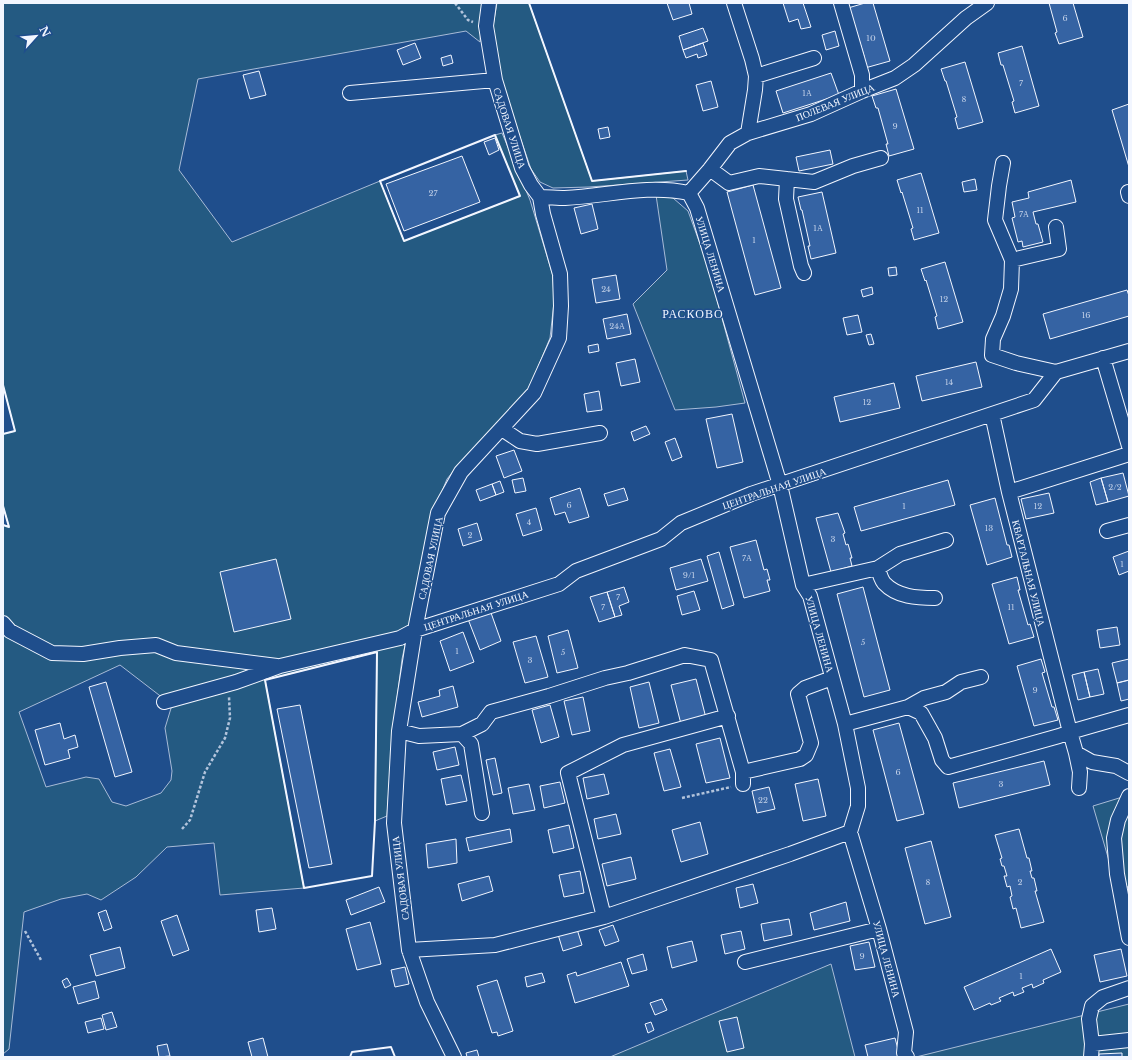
<svg xmlns="http://www.w3.org/2000/svg" width="1132" height="1060" viewBox="0 0 1132 1060" font-family="'Libre Baskerville',serif">
<rect width="100%" height="100%" fill="#1f4e8c"/>
<path fill="#245a82" stroke="#a8bbd7" fill-rule="evenodd" d="M3 3H482L480 42 466 31 198 79 179 170 232 242 380 181 404 241 520 196 495 135 502 133 530 200 553 276 554 302 550 338 531 384 521 401 459 464 447 479 434 511 402 659 393 731 387 816 375 821 377 652 265 680 304 888 220 895 214 843 167 847 136 877 101 900 87 894 61 899 24 912 9 1049 3 1054V525L9 526 3 506V434L15 431 3 385ZM120 665 172 705 165 728 172 771 171 780 161 793 126 806 112 802 99 779 86 777 46 787 19 712Z
M497 3H529L592 181 686 171 688 180 589 187 553 188 540 182 531 169 500 79 493 26Z
M656 195 673 198 688 211 707 263 745 403 716 407 675 410 633 304 667 270Z
M1129 795V929L1093 806Z
M831 964 855 1057H610Z
M1129 1004V1057H916Z"/>
<path fill="#3563a3" stroke="#f2f6ff" d="M667 3H689L692 14 673 20Z
M783 3H803L811 27 801 29 798 19 789 22Z
M865 3H873L890 61 865 68 862 56H864L853 20H852L848 8Z
M1049 3H1073L1083 37 1059 44 1055 33 1057 32Z
M703 28 708 41 683 50 679 36Z
M835 31 839 46 826 50 822 35Z
M415 43 421 58 403 65 397 50Z
M703 43 707 55 698 58 697 54 686 58 683 50Z
M1022 46 1039 106 1015 113 1012 102 1014 101 1003 65H1001L998 53Z
M451 55 453 63 443 66 441 58Z
M965 62 983 122 958 129 955 118 957 117 946 81H945L941 69Z
M259 71 266 95 250 99 243 75Z
M831 73 839 95 783 113 776 91Z
M711 81 718 107 703 111 696 85Z
M896 89 914 149 889 156 886 144H888L878 108H876L872 96Z
M1129 104V167L1112 110Z
M608 127 610 137 600 139 598 129Z
M495 138 499 150 489 155 484 142Z
M830 150 833 164 799 171 796 157Z
M462 156 480 202 404 231 386 184Z
M921 173 939 233 914 240 911 229 913 228 902 192 901 193 897 180Z
M975 179 977 190 964 192 962 182Z
M1071 180 1076 202 1033 212 1036 224H1038L1043 242 1023 247 1022 241 1018 242 1012 218 1015 217 1012 202 1029 198 1028 192Z
M753 185 781 288 755 295 727 192Z
M822 192 836 253 811 259 808 246H810L802 210H801L798 197Z
M592 204 598 229 581 234 574 208Z
M945 262 963 322 938 329 935 317 937 316 926 280 925 281 921 269Z
M896 267 897 275 889 276 888 268Z
M616 275 620 299 596 303 592 279Z
M872 287 873 294 863 297 861 290Z
M1127 290 1129 296V316L1050 339 1043 314Z
M627 314 631 334 607 339 603 319Z
M858 315 862 332 847 335 843 318Z
M871 334 874 344 869 345 866 335Z
M598 344 599 351 589 353 588 346Z
M635 359 640 382 621 386 616 363Z
M976 362 982 387 922 401 916 376Z
M894 383 900 408 840 422 834 397Z
M599 391 602 410 587 412 584 394Z
M732 414 743 462 717 468 706 419Z
M646 426 650 434 634 441 631 432Z
M675 438 682 457 672 461 665 442Z
M514 450 522 471 504 478 496 456Z
M1123 473 1129 496 1108 502 1101 478Z
M523 478 526 491 515 493 512 480Z
M1101 478 1108 502 1096 505 1090 482Z
M948 480 955 505 861 531 854 507Z
M500 481 504 492 496 495 492 484Z
M492 484 496 495 480 501 476 490Z
M580 488 589 517 569 523 565 512 555 515 550 498Z
M624 488 628 500 608 506 604 494Z
M1049 493 1054 513 1026 519 1021 499Z
M995 498 1007 545H1009L1012 557 987 565 970 505Z
M536 508 542 530 523 536 516 514Z
M838 513 845 533 843 534 846 545 848 544 852 558H850L852 566 831 572 816 518Z
M477 523 482 540 463 546 458 529Z
M756 540 764 570 767 569 770 580H767L770 591 744 598 730 547Z
M1129 551V571L1119 575 1113 557Z
M719 552 734 605 722 609 707 556Z
M276 559 291 619 234 632 220 572Z
M701 559 708 581 676 590 670 568Z
M1017 577 1020 590H1018L1028 625 1030 624 1034 637 1009 644 992 584Z
M624 587 629 602 619 606 622 615 615 617 607 592Z
M863 587 890 690 864 697 837 594Z
M694 591 700 610 682 615 677 596Z
M607 592 615 617 599 622 590 597Z
M490 610 501 641 480 650 468 619Z
M1117 627 1120 645 1100 648 1097 630Z
M568 630 578 668 557 673 548 636Z
M463 632 474 662 450 671 440 641Z
M536 636 548 677 525 683 513 642Z
M1041 659 1045 672 1042 673 1052 707H1054L1058 720 1034 726 1017 666Z
M1129 659V680L1117 683 1112 663Z
M1098 669 1104 694 1090 697 1084 672Z
M1084 672 1090 697 1078 700 1072 675Z
M696 679 706 718 681 724 671 685Z
M1129 680V699L1121 701 1117 683Z
M106 682 132 772 115 777 89 687Z
M649 682 659 723 639 728 630 687Z
M453 686 458 707 422 717 418 702 440 696 439 690Z
M583 697 590 731 572 735 564 701Z
M300 705 332 864 309 868 277 709Z
M550 705 559 737 541 743 532 710Z
M60 723 64 739 75 735 78 747 68 750 70 758 45 765 35 730Z
M899 723 924 814 897 821 873 730Z
M720 738 730 778 706 783 696 744Z
M455 747 459 765 437 770 433 752Z
M670 749 681 787 664 791 654 753Z
M495 758 502 793 493 795 486 760Z
M1044 761 1050 785 959 808 953 783Z
M604 774 609 794 587 799 583 778Z
M461 775 467 801 446 805 441 779Z
M818 779 826 816 803 821 795 784Z
M560 782 565 803 544 808 540 786Z
M529 784 535 810 513 814 508 788Z
M769 787 775 809 757 813 752 791Z
M616 814 621 834 598 839 594 819Z
M700 822 708 854 681 862 672 830Z
M569 825 574 848 553 853 548 830Z
M510 829 512 842 469 851 466 838Z
M1019 829 1027 858H1029L1032 871H1030L1032 878H1034L1037 891H1035L1044 922 1021 928 1016 908 1013 909 1010 897 1012 896 1010 886 1007 887 1004 876H1007L1004 866H1002L1000 859 1002 858 995 835Z
M456 839 457 863 428 868 426 844Z
M931 841 951 917 925 924 905 848Z
M631 857 636 879 607 886 602 864Z
M580 871 584 893 564 897 559 875Z
M489 876 493 891 462 901 458 884Z
M753 884 758 903 740 908 736 888Z
M379 887 385 902 351 915 346 900Z
M1123 887H1129V897L1124 898Z
M846 902 850 921 814 930 810 913Z
M272 908 276 929 259 932 256 910Z
M106 910 112 928 104 931 98 913Z
M177 915 189 950 173 956 161 921Z
M789 919 792 935 764 941 761 924Z
M370 922 381 964 357 970 346 929Z
M613 925 619 941 605 946 599 930Z
M576 926 582 945 563 951 557 931Z
M741 931 745 949 725 954 721 935Z
M692 941 697 961 672 968 667 947Z
M869 942 875 967 855 970 850 946Z
M120 947 125 968 96 976 90 955Z
M1051 949 1061 972 1043 980 1044 983 1033 988 1032 984 1022 988 1024 992 1014 996 1013 992 999 998 1001 1001 991 1005 990 1003 974 1010 964 987Z
M1121 949 1127 976 1100 982 1094 955Z
M643 954 647 970 632 974 627 959Z
M621 962 629 986 575 1003 567 975 576 972 577 976Z
M405 967 409 984 395 987 391 970Z
M542 973 545 982 527 987 525 977Z
M67 978 71 985 65 988 62 981Z
M497 980 513 1031 498 1036 497 1032 492 1033 477 986Z
M95 981 99 998 78 1004 73 987Z
M662 999 667 1010 655 1015 650 1003Z
M112 1012 117 1027 106 1030 102 1015Z
M737 1017 744 1048 727 1052 719 1021Z
M101 1018 104 1029 88 1033 85 1022Z
M651 1022 654 1030 648 1033 645 1024Z
M263 1038 268 1057H252L248 1042Z
M895 1038 900 1057H868L865 1045Z
M167 1044 170 1056 159 1057 157 1046Z
M477 1050 479 1057H467L466 1053Z
M1122 1053V1057H1099V1054Z"/>
<g fill="none" stroke-linecap="round" stroke-linejoin="round">
<g stroke="#f2f6ff" stroke-width="16">
<path id="minor" d="M734 3 752 59 756 76 755 90 748 133
M841 3 862 75V91
M756 76 814 58
M350 93 495 80
M1003 163 999 186 995 220 1012 260 1011 289 1003 316 993 339 992 355 1016 363 1056 372
M710 169 729 183 759 176 814 182 853 166 881 158
M787 179 786 199 801 266 804 273
M1128 192 1129 196
M689 193 697 208 780 485 803 585 810 596 845 724 858 788V806L850 832 879 929 906 1032 904 1053 907 1057
M689 193 710 169 730 143 748 133 811 114 862 91 895 78 914 65 966 18 987 3
M540 197C548 197 557 198 565 198 607 196 647 184 689 193
M1012 260 1059 249 1056 227
M1103 358 1129 446
M992 414 1009 492 1070 732 1076 753 1080 772 1079 788
M502 429 520 441 537 444 600 433
M1009 492 1129 454
M1107 531 1129 525
M878 568C879 572 881 579 884 583 897 597 917 598 935 598
M803 585 878 568 900 554 946 540
M3 623 10 631 52 653 83 654 120 648 156 645 176 653 277 666
M164 702 236 682 280 666 400 638 415 630 434 624 559 584 576 571 661 539 681 523 751 494 1034 400 1056 372 1129 351
M908 707 921 713 935 738 942 760 948 767 1059 736 1070 732 1129 715
M845 724 908 707 924 698 946 692 961 682 981 677
M399 731 419 736 462 734 482 724 491 712 549 696 605 678 628 673 685 655 711 660 743 772V784
M462 734 471 744 482 813
M1076 753 1092 762 1116 766 1129 773
M743 772 800 759 806 755 811 743 798 694 805 688 832 678
M1129 796 1118 820 1114 838 1117 874 1129 938
M604 917 568 773 623 745 728 716
M409 950 495 945 604 917 790 854 850 832
M745 962 879 929
M1092 1044 1129 1040
M454 1057 427 1002 409 950 394 823 399 731 415 630 438 513 461 472 534 393 559 338 561 306 560 274 543 214 540 197 531 185 522 168 495 80 486 26 489 3
M1091 1057 1092 1044 1089 1019 1092 1006 1103 997 1129 988"/>
</g>
<path stroke="#b3c4dc" stroke-width="2.5" stroke-dasharray="3 2" stroke-linecap="butt" d="M455 3 468 20 473 22
M682 798 731 787
M182 829 190 820 205 772 225 738 230 718 229 697
M25 931 41 960"/>
<use href="#minor" stroke="#1f4e8c" stroke-width="14"/>
<path stroke="#f2f6ff" stroke-width="2" d="M529 3 592 181 686 171
M495 135 520 196 404 241 380 181Z
M3 385 15 431 3 434
M3 506 9 527 3 525
M377 652 375 821 372 876 304 888 265 680Z
M350 1057 352 1052 391 1047 395 1057"/>
</g>
<g text-anchor="middle" stroke-width="3" stroke-linejoin="round" paint-order="stroke">
<g font-size="8" fill="#c3d1e8">
<text x="1065" y="21">6</text>
<text x="871" y="41">10</text>
<text x="1021" y="86">7</text>
<text x="807" y="96">1А</text>
<text x="964" y="102">8</text>
<text x="895" y="129">9</text>
<text x="433" y="196">27</text>
<text x="920" y="213">11</text>
<text x="1024" y="217">7А</text>
<text x="818" y="231">1А</text>
<text x="754" y="243">1</text>
<text x="606" y="292">24</text>
<text x="944" y="302">12</text>
<text x="1086" y="318">16</text>
<text x="617" y="329">24А</text>
<text x="949" y="385">14</text>
<text x="867" y="405">12</text>
<text x="1115" y="490">2/2</text>
<text x="569" y="508">6</text>
<text x="904" y="509">1</text>
<text x="1038" y="509">12</text>
<text x="529" y="525">4</text>
<text x="989" y="531">13</text>
<text x="470" y="538">2</text>
<text x="833" y="542">3</text>
<text x="747" y="561">7А</text>
<text x="1122" y="567">1</text>
<text x="689" y="578">9/1</text>
<text x="618" y="600">7</text>
<text x="603" y="610">7</text>
<text x="1011" y="610">11</text>
<text x="863" y="645">5</text>
<text x="457" y="654">1</text>
<text x="563" y="655">5</text>
<text x="530" y="663">3</text>
<text x="1035" y="693">9</text>
<text x="898" y="775">6</text>
<text x="1001" y="787">3</text>
<text x="763" y="803">22</text>
<text x="928" y="885">8</text>
<text x="1020" y="885">2</text>
<text x="862" y="959">9</text>
<text x="1021" y="979">1</text>
</g>
<g font-size="10" fill="#f2f6ff" stroke="#1f4e8c">
<text transform="translate(835 102) rotate(-22)" y="4">ПОЛЕВАЯ УЛИЦА</text>
<text transform="translate(510 128) rotate(72)" y="4">САДОВАЯ УЛИЦА</text>
<text transform="translate(711 254) rotate(73)" y="4">УЛИЦА ЛЕНИНА</text>
<text transform="translate(774 488) rotate(-19)" y="4">ЦЕНТРАЛЬНАЯ УЛИЦА</text>
<text transform="translate(430 558) rotate(-78)" y="4">САДОВАЯ УЛИЦА</text>
<text transform="translate(1029 573) rotate(76)" y="4">КВАРТАЛЬНАЯ УЛИЦА</text>
<text transform="translate(476 610) rotate(-18)" y="4">ЦЕНТРАЛЬНАЯ УЛИЦА</text>
<text transform="translate(820 634) rotate(74)" y="4">УЛИЦА ЛЕНИНА</text>
<text transform="translate(400 878) rotate(-97)" y="4">САДОВАЯ УЛИЦА</text>
<text transform="translate(887 959) rotate(75)" y="4">УЛИЦА ЛЕНИНА</text>
</g>
<g font-size="12" letter-spacing="1" fill="#f2f6ff" stroke="#1f4e8c">
<text x="693" y="318">РАСКОВО</text>
</g>
</g>
<rect width="1132" height="1060" fill="none" stroke="#f2f6ff" stroke-width="8"/>
<g transform="translate(36 36) rotate(63)" stroke="#1f4e8c" stroke-width="3" paint-order="stroke">
<path d="M0-3L7 15L0 10L-7 15Z" fill="#f2f6ff"/>
<text y="-6" font-size="11" font-weight="bold" text-anchor="middle" fill="#f2f6ff">N</text>
</g>
</svg>
